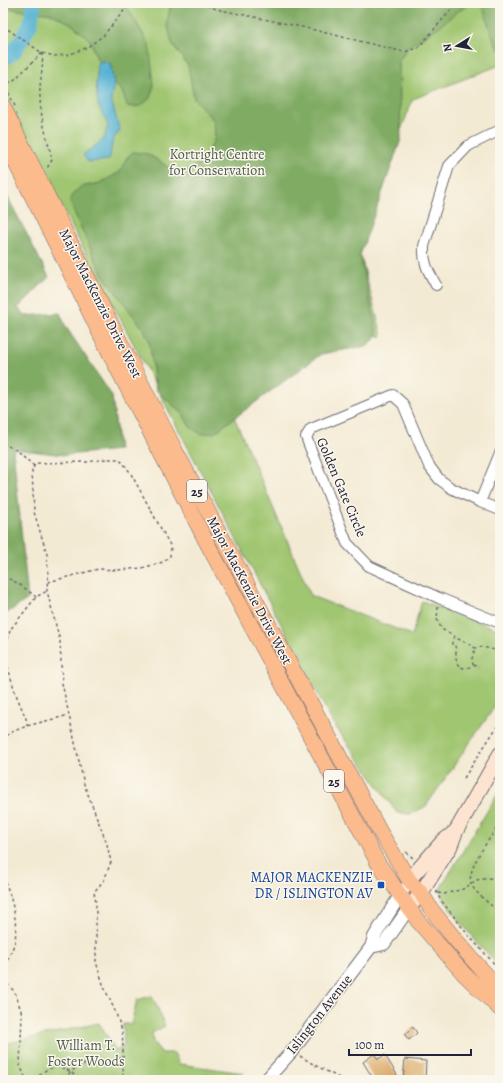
<svg xmlns="http://www.w3.org/2000/svg" width="503" height="1083" viewBox="0 0 503 1083" font-family="Alegreya,serif">
<rect width="100%" height="100%" fill="#fbf7ec"/>
<filter id="ink" filterUnits="userSpaceOnUse"><feTurbulence type="fractalNoise" baseFrequency=".025" numOctaves="2"/><feDisplacementMap in="SourceGraphic" scale="8" xChannelSelector="R" yChannelSelector="G"/><feConvolveMatrix kernelMatrix="1 2 1 2 8 2 1 2 1" color-interpolation-filters="sRGB"/></filter>
<filter id="wash" filterUnits="userSpaceOnUse"><feTurbulence type="fractalNoise" baseFrequency=".012" numOctaves="4" result="noise"/><feDisplacementMap in="SourceGraphic" scale="16" xChannelSelector="R" yChannelSelector="G"/><feGaussianBlur stdDeviation="0.9" result="paint"/><feColorMatrix in="noise" values="0 0 0 0 0 0 0 0 0 0 0 0 0 0 0 0 0 1.4 0 .05"/><feComposite in="paint" operator="in"/></filter>
<g filter="url(#wash)">
<rect width="100%" height="100%" fill="#f3ead3"/>
<path fill="#a0c671" stroke="#617456" d="M3 3H500V65L413 99 357 242 382 336 346 337 229 405 311 596 412 635 422 601 500 630V699L426 806 411 814 397 813 333 723 3 96Z
M500 790V967L473 938 445 902 440 889Z
M151 996 156 1004 165 1026 152 1033 153 1042 162 1053H174L179 1064 244 1073 237 1080H3V1044L99 1023 116 1051 124 1046 123 1024H131L137 1000Z"/>
<path fill="#80ab63" stroke="#51664f" d="M3 3H129L127 7 149 44 154 85 150 98 141 106 133 107 127 106 122 91 114 84 110 63 104 61 98 62 90 40 70 23 52 14 3 8Z
M171 3H500V51L495 44 483 8 480 4 469 5 457 12 440 26 408 47 399 61 401 139 360 255 377 333 375 339 366 346 321 354 214 433 201 434 190 427 183 414 156 390 149 340 144 330 102 274 70 203 72 195 80 187 100 183 120 172 127 157 133 152 148 154 170 168 183 170 192 169 207 155 215 138 214 121 194 99 188 66 172 43 167 23Z
M3 188 49 277 18 308 26 316 60 313 66 327 112 396 119 450 65 455 13 449 28 599 4 615 5 684 3 686Z"/>
<path fill="#54b2d3" stroke="#3b6a87" d="M104 61 110 63 114 84 111 99 120 131 113 139 109 160 88 162 83 155 104 139 108 125 98 105 96 85 98 62Z"/>
<g fill="none" stroke-linecap="round" stroke-linejoin="round">
<path stroke="#54b2d3" stroke-width="15" d="M3 59 14 52 30 25 34 3"/>
</g>
<g id="blocks">
<path fill="#dba966" d="M413 1027 417 1033 409 1040 405 1035Z
M374 1054 378 1059 385 1055 400 1080H374L363 1062Z
M405 1059 426 1061 425 1080H403Z"/>
</g>
</g>
<g filter="url(#ink)">
<use href="#blocks" fill-opacity="0" stroke="#6b6870" stroke-width="1"/>
<g fill="none" stroke-linecap="round" stroke-linejoin="round">
<g stroke="#6b6870" stroke-width="12">
<path id="minor" d="M436 285C428 271 423 263 424 246L449 166 468 146 500 130
M480 502 500 453
M500 510 480 502 451 488 439 479 429 466 403 404 393 395 311 429 306 437 347 543 369 566 439 598 500 623"/>
</g>
<g stroke="#6b6870" stroke-width="14">
<path id="tertiary" d="M371 947 384 944 409 908
M266 1080 293 1050 371 947 374 937 404 889"/>
</g>
<g stroke="#6b6870" stroke-width="16">
<path id="secondary" d="M409 880 442 842 456 831
M409 908 421 893 450 847 456 831 500 754"/>
</g>
<g stroke="#6b6870" stroke-width="16">
<path id="primary" d="M3 106 90 282 175 450 379 830 409 880 421 893 431 909 454 938 481 969 500 989
M3 138 60 252 114 362 206 541 378 863 418 921 464 974 500 1009"/>
</g>
<path stroke="#6b6870" stroke-width="1.5" stroke-dasharray="3 3" stroke-linecap="butt" d="M202 3 216 9 302 27 404 52 418 48 457 3
M3 26 42 53 54 56 68 55 86 48 103 36 122 13 131 3
M42 53C44 68 39 82 40 96 40 118 48 139 52 160L47 168
M3 86 14 80 42 53
M3 443 18 451 34 466
M3 577C15 580 26 589 36 597
M48 582 98 569 118 570 142 568 163 562 170 556 171 547 130 472 120 459H106L87 462 38 463 34 466 32 471 34 512 47 554 48 572 47 591 60 641 62 683 84 784 107 844 111 862 104 880 94 892 96 904V962L104 987 115 1011 122 1030 123 1046V1075
M438 607 437 619 441 628 443 630 452 634 456 638 471 645 475 648C484 645 491 651 500 650
M454 636 452 643V645L455 646C458 653 452 666 464 668 468 668 470 667 473 665L472 659 475 648
M473 665 479 667
M3 721 5 723 6 736 3 740
M27 726V721L15 692 7 664V644L10 630 36 597 47 591
M6 736 14 731 27 726 69 715
M464 778 500 722
M500 824C491 837 466 868 471 884 474 892 493 907 500 912
M406 852 413 858
M3 876C11 896 18 919 15 941 13 949 7 961 3 970
M436 891 440 899 469 936 500 970
M438 893 444 894 463 889 471 884 476 880 500 877
M3 973 5 982 15 992 22 1014 20 1065 25 1077 28 1080
M300 1056 313 1064 343 1080
M36 1080C38 1075 43 1072 48 1069 60 1064 71 1070 79 1080
M66 1080 70 1072 81 1065 123 1058"/>
<use href="#minor" stroke="#fff" stroke-width="10"/>
<use href="#tertiary" stroke="#fff" stroke-width="12"/>
<use href="#secondary" stroke="#fde4d1" stroke-width="14"/>
<use href="#primary" stroke="#fbbb8d" stroke-width="15"/>
<path stroke="#6b6870" stroke-width="1.5" stroke-dasharray="3 3" stroke-linecap="butt" d="M3 82 16 108"/>
</g>
</g>
<rect fill="#1a4fb4" stroke="#fbf7ec" stroke-width="1.5" x="377" y="881" width="8" height="8" rx="2"/>
<g text-anchor="middle" stroke-width="3" stroke-linejoin="round" paint-order="stroke">
<g fill="#fbf7ec" stroke="#636270" stroke-width="1">
<rect x="187" y="480" width="20" height="22" rx="3"/>
<rect x="324" y="770" width="20" height="22" rx="3"/>
</g>
<g font-size="13" font-weight="bold" fill="#22223b">
<text x="197" y="496">25</text>
<text x="334" y="786">25</text>
</g>
<g font-size="14" fill="#4e5b4e" stroke="#fbf7ec">
<text x="217" y="159">Kortright Centre<tspan x="217" dy="16">for Conservation</tspan></text>
<text x="86" y="1050">William T.<tspan x="86" dy="16">Foster Woods</tspan></text>
</g>
<g font-size="14" fill="#22223b" stroke="#fbf7ec">
<text transform="translate(101 303) rotate(63)" y="5">Major MacKenzie Drive West</text>
<text transform="translate(342 487) rotate(67)" y="5">Golden Gate Circle</text>
<text transform="translate(250 590) rotate(62)" y="5">Major MacKenzie Drive West</text>
<text transform="translate(319 1014) rotate(-52)" y="5">Islington Avenue</text>
</g>
<g font-size="14" fill="#164399" stroke="#fbf7ec" text-anchor="end">
<text x="373" y="882">MAJOR MACKENZIE<tspan x="373" dy="16">DR / ISLINGTON AV</tspan></text>
</g>
</g>
<rect width="503" height="1083" fill="none" stroke="#fbf7ec" stroke-width="16"/>
<g transform="translate(457 46) rotate(259)" stroke="#fbf7ec" stroke-width="3" paint-order="stroke">
<path d="M0-3L7 15L0 10L-7 15Z" fill="#22223b"/>
<text y="-6" font-size="11" font-weight="bold" text-anchor="middle" fill="#22223b">N</text>
</g>
<path d="M349 1049v6h122v-6" fill="none" stroke="#22223b" stroke-width="2"/>
<text x="355" y="1049" font-size="12" fill="#22223b" stroke="#fbf7ec" stroke-width="3" paint-order="stroke">100 m</text>
</svg>
